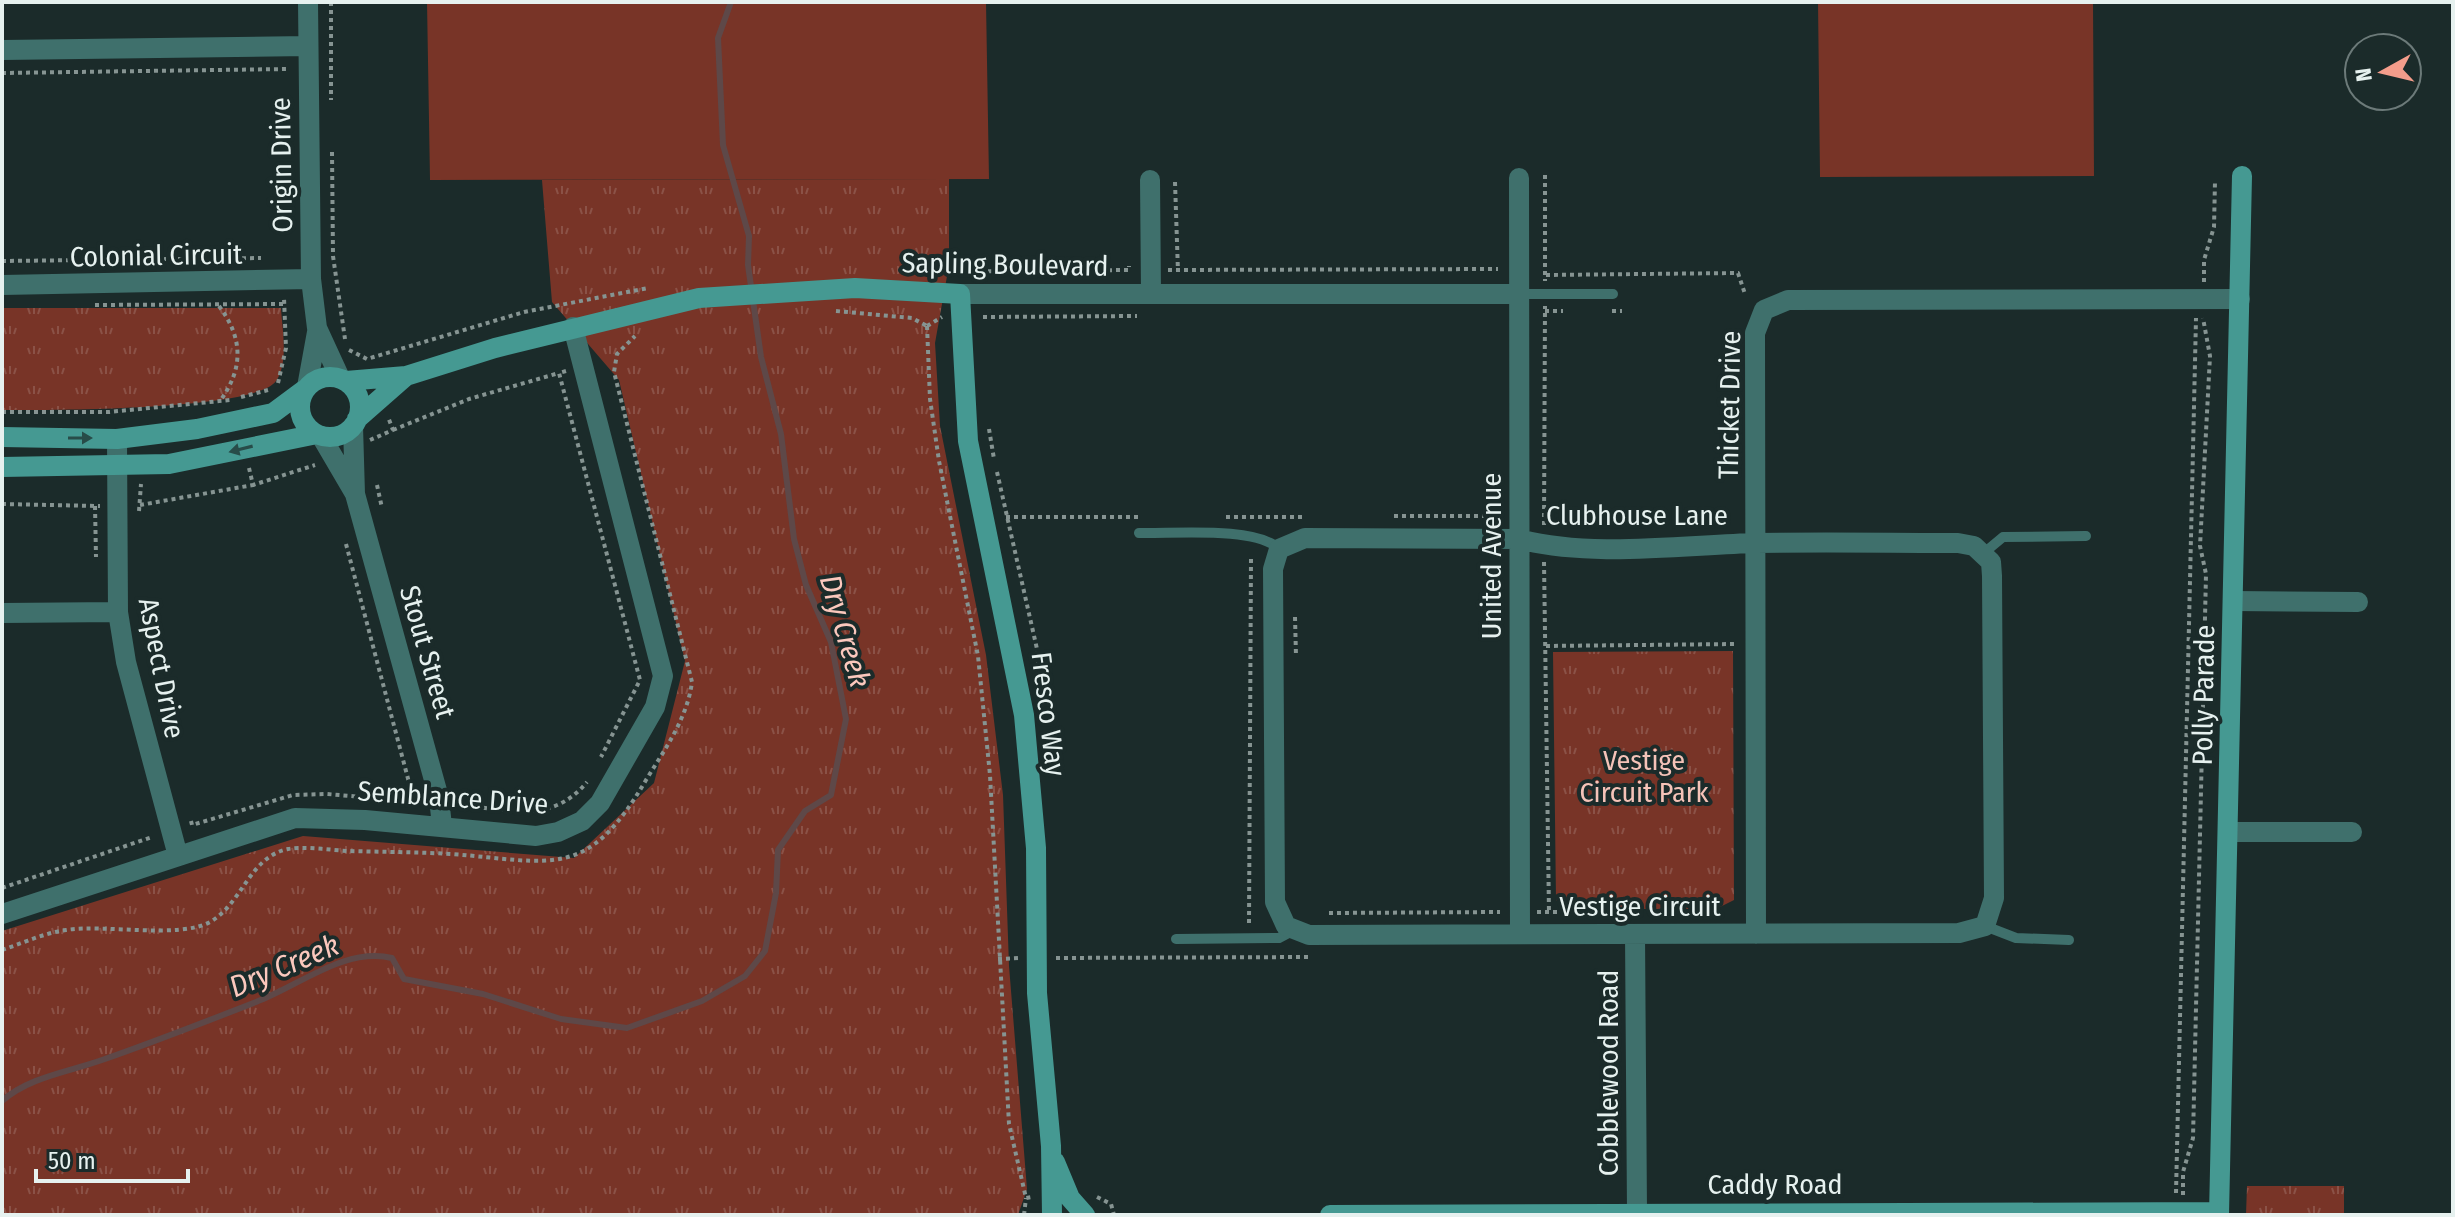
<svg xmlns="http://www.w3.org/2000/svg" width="2455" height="1217" viewBox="0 0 2455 1217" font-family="'Fira Sans Condensed',sans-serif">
<defs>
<pattern id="park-tufts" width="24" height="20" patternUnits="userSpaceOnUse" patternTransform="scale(2)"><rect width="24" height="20" fill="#783427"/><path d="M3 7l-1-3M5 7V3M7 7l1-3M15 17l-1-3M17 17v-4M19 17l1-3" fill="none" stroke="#8b5247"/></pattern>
</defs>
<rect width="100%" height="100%" fill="#1b2b2a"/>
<path fill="#783427" d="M427 2H986L989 179 430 180Z
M1818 2H2093L2094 176 1820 177Z"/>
<path fill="url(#park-tufts)" d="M949 179V265L935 343 940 426 986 655 1003 795 1009 966 1027 1189 1018 1215H2V931L303 836 574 858 654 783 685 661 619 380 552 302 542 180Z
M2 308H281C282 328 289 363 276 381 255 411 43 410 2 410Z
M1733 651 1734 900 1716 909H1565L1556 900 1553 652Z
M2247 1186H2344V1215H2246Z"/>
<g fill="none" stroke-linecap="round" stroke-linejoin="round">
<path stroke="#5e4848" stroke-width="6" d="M2 1101C29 1077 68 1072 102 1060 154 1042 205 1022 256 1002 299 986 344 947 392 958L404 979 483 994 561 1019 627 1028 702 1001 745 976 765 951 776 893 778 850 805 811 831 795 846 719 831 642 806 585 794 539 781 434 761 357 748 265 749 236 723 145 718 38 731 2"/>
<path stroke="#869492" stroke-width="4" stroke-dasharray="4 4" stroke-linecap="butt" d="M331 2V100
M2 73 287 69
M332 152 333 256 345 339
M1545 175V281
M1175 182 1178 272
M2 261 261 258
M1168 270 1498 269
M916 272 1129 270V266
M1546 275 1738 273 1745 294
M2204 282V260L2214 227 2215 181
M95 305 285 304
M219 306C243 338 244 368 220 401
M836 311 912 318 927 326
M1545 311H1563
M1612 311H1622
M983 317 1137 316
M927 326 942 317
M927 326 930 399 939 461 978 656 990 775 1009 1124 1026 1198 1032 1197
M349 350 367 359 524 312 648 288
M566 371 559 373 640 680 601 757
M278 383 286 348 284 298
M241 397 268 390
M2 412H109L230 400
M989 429 994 459
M393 430 469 399 559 373
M370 440 393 430 388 417
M249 468 253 485 315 465
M997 472 1037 649 1041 690
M377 485 382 508
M2 504 100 506
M140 505 253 485
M95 506 96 557
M139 511 141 484
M1394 516H1502
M1006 517H1138
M1226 517H1302
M1544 525 1545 306
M346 544 411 790 409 801
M1544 562 1549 913
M1295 617 1296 656
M1546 646 1736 644
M459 805C509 809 551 825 587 782
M191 821 192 825 293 795 327 794 422 802
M2 888 152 837
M1537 912H1572
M1329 913 1500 912
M1249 923 1251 559H1255
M2 950C23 943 44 933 66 930 104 924 179 939 210 922 243 903 249 857 288 849 306 846 329 850 348 851 383 852 417 852 452 854 553 862 587 881 646 780 665 749 687 719 692 682L614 372 617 354 635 336
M1056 958 1311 957
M998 959 1020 958
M2176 1193 2196 318
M2183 1195V1172L2193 1138 2206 574 2200 546 2210 356 2203 318
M1097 1197 1111 1204 1114 1215
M1024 1215 1026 1198"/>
<path stroke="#3f706c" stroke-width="10" d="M1518 294H1613
M1139 533C1173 534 1256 526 1279 549
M1985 552 2003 537 2086 536
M1985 926 2016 938 2069 940
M1176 939 1279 938 1294 930"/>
<path stroke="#3f706c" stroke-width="20" d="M308 2 311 279 317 328 340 378
M2 50 308 46
M1519 178 1520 934
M1150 180 1151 293
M2 285 311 279
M960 294H1518
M307 387 317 332
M353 426 355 494
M321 436 355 494 439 798 442 826
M117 439 118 612 126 662 178 856
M1305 538 1519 539C1588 558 1684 545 1756 543 1823 542 1891 543 1958 543L1974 546 1991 562 1992 576 1994 898 1985 926 1959 933 1309 935 1286 926 1275 902 1273 569 1279 549Z
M2233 601 2358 602
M2 613 118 612
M2228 832H2352
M2 914 295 818 365 820 536 836 558 832 582 821 600 803 655 707 663 676 573 327
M1635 934 1637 1212
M1756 934 1755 333 1764 310 1788 300 2240 299"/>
<path stroke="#459992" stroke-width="20" d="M300 407a30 30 0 1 1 60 0a30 30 0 1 1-60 0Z
M346 381 406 376 495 348 699 298 855 288 960 294 968 441 1024 715 1036 848 1037 993 1051 1146 1052 1215
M357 419 406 376
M2 437 117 439 197 429 273 413 304 390
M2 467 169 464 317 434
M1055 1162 1070 1198 1085 1215
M1330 1215 2219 1212
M2219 1215 2242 176"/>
</g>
<defs><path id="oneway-solid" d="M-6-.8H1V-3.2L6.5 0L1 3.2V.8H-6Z" transform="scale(2)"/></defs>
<g fill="#284c49">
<use href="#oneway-solid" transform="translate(80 438)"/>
<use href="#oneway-solid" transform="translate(241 449) rotate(166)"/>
</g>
<g text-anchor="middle" stroke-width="8" stroke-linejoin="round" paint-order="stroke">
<g font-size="28" fill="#e6f1ef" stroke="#1b2b2a">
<text transform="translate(281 165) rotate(-91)" y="10">Origin Drive</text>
<text transform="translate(156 255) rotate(-1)" y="10">Colonial Circuit</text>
<text transform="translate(1005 264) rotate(1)" y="10">Sapling Boulevard</text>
<text transform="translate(1729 405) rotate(-89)" y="10">Thicket Drive</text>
<text x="1637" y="525">Clubhouse Lane</text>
<text transform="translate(1491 556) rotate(-90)" y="10">United Avenue</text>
<text transform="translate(428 652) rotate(74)" y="10">Stout Street</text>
<text transform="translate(162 668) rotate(79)" y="10">Aspect Drive</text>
<text transform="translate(2203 695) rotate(-89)" y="10">Polly Parade</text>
<text transform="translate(1049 714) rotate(83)" y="10">Fresco Way</text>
<text transform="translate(453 797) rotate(4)" y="10">Semblance Drive</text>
<text x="1640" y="916">Vestige Circuit</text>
<text transform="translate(1608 1073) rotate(-90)" y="10">Cobblewood Road</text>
<text x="1775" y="1194">Caddy Road</text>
</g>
<g font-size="28" fill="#f5c3b8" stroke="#1b2b2a">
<text x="1644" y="770">Vestige<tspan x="1644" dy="32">Circuit Park</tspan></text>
</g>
<g font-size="30" font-style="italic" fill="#fbc8bd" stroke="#1b2b2a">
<text transform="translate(845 631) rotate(74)" y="10">Dry Creek</text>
<text transform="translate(284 966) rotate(-23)" y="10">Dry Creek</text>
</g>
</g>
<rect width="2455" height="1217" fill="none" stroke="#e6f1ef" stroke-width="8"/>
<g transform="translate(2383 72) rotate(262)"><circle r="38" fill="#1b2b2a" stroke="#6c7a79" stroke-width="2"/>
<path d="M0-6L14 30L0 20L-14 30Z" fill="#f49d8b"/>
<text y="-12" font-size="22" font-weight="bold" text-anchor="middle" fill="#e6f1ef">N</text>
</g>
<path d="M36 1169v12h152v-12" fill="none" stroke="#e6f1ef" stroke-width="4"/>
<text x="48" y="1169" font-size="24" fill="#e6f1ef" stroke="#1b2b2a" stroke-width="6" paint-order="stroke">50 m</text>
</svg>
